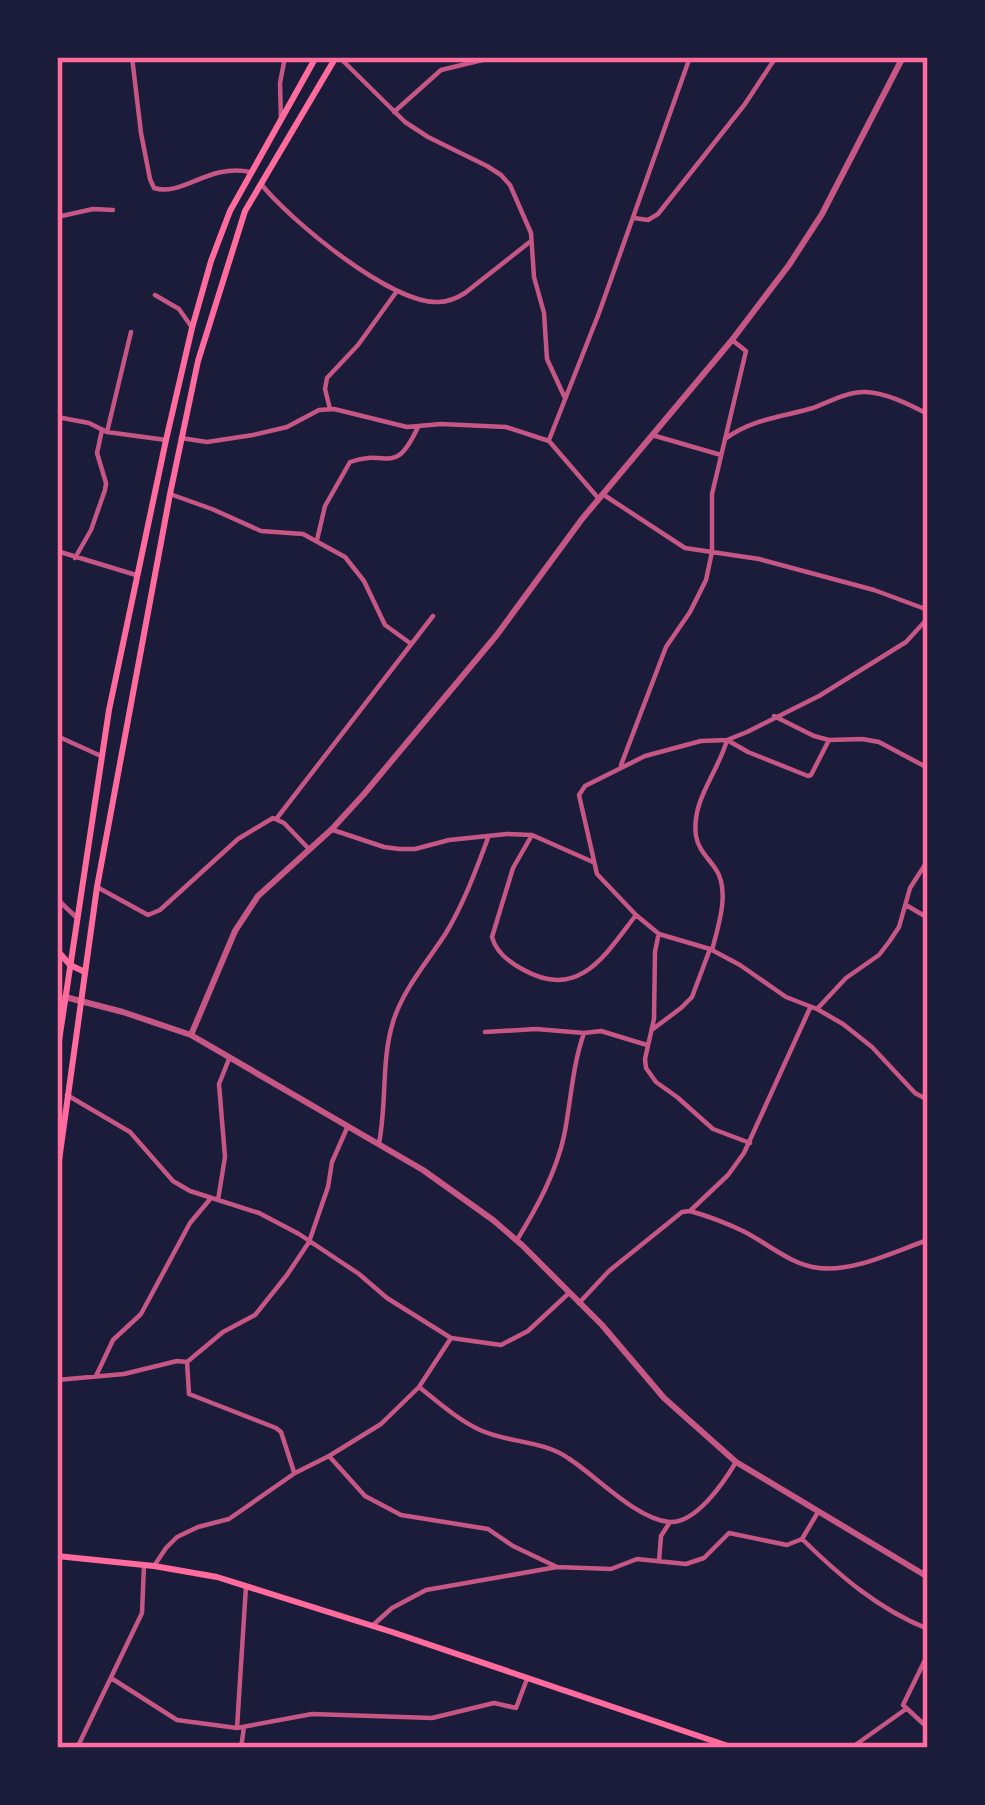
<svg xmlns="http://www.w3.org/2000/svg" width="985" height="1805" viewBox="0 0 985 1805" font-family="'Varela Round',sans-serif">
<rect width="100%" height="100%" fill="#1b1b3a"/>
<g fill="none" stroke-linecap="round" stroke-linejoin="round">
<path stroke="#c65784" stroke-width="4.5" d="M132 57 141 133 150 179 154 188C182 197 209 163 250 172
M339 57 405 122 428 137 487 166 501 175 510 185 531 233 534 277 544 313 547 359 565 398
M925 57 928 63
M394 112 441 70 495 57
M281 120 280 83 285 57
M261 184C290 220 392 305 439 302 449 302 457 298 465 293L531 241
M57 217 93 209 113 210
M634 218 648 220 658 214 745 104 776 57
M155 295 179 309 191 326
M330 409 325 389 327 378 358 345 397 291
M57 417 89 423 107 432 166 440
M107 432 131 332
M652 435 721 455
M181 438 207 442 253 435 287 427 319 410 334 409 407 427 441 424 506 427 549 441 599 499
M725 439C751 419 782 417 813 408 829 402 849 391 866 392 887 393 910 405 928 414
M549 440 599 313 690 57
M170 494 212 509 261 531 303 534 345 557 364 581 385 625 410 643
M604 495 685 548 759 559 874 590 928 610
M317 540 325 506 350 462C389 448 394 478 418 427
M57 551 136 575
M75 558 91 530 105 490 106 483 97 453 102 430
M928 618 906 642 819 696 747 732 727 740 701 741 645 756 585 786 579 795 597 874 636 915 659 934 710 949 740 965 786 997 817 1009 843 1024 872 1047 915 1093 928 1100
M774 716 814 736 829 740 862 739 879 742 928 768
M57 736 101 756
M621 765 666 647 690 612 706 580 712 552V494L746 351 732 340
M277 818 433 616
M333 830 384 847 399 849H415L449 840 507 834 532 835 593 862
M532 835 513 868 492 937C496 952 510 963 524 970 579 1001 606 954 636 915
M97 887 148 915 160 910 238 839 273 818 284 823 308 848
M57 899 77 918
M906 905 928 918
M658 937 655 952 654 1019 645 1059 646 1068 656 1082 677 1097 713 1129 750 1143
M712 950C718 927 731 890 715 868 708 858 698 849 696 836 691 800 718 773 727 740L748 752 808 776 811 775 829 740
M817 1009 846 978 879 955 889 942 899 927 910 888 928 860
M653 1029 681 1008 692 997 710 949
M485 1032 536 1029 584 1033 601 1031 647 1045
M67 1095 130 1132 173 1181 190 1191 259 1213 299 1234 359 1274 387 1298 451 1338
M379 1143C387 1103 381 1061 393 1022 403 989 428 961 446 933 464 903 476 870 488 838
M218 1200 225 1157 219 1084 229 1059
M690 1211 728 1175 744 1153 810 1008
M517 1240C536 1209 556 1173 564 1136 571 1102 572 1067 584 1033
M579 1303 609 1271 682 1212 690 1211C708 1216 726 1223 743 1231 767 1243 791 1265 819 1268 855 1272 895 1251 928 1240
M187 1362 189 1394 276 1428 281 1432 294 1472
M96 1376 113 1340 141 1314 190 1223 211 1198
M57 1380 124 1374 177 1361 187 1362 223 1332 255 1315 287 1275 309 1242 328 1187 332 1162 347 1128
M419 1387C438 1402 458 1420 480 1430 508 1443 542 1440 568 1458 595 1475 636 1519 669 1522 696 1524 724 1482 736 1462
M329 1456 365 1496 384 1506 401 1515 488 1529 513 1546 557 1567
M802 1539C840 1576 878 1609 928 1629
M659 1561 661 1536 670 1522
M154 1566 166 1548 177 1537 198 1527 229 1519 295 1473 329 1456 381 1424 419 1387 451 1338 501 1345 528 1331 569 1293
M372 1626 392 1608 426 1590 557 1567 611 1569 637 1559 686 1564 704 1558 729 1533 787 1545 802 1539 818 1512
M928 1645 926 1658 903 1705 928 1728
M111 1678 177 1720 237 1728 312 1714 432 1718 494 1703 516 1708 527 1679
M237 1728 246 1586
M77 1748 142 1613 144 1565
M241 1748 244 1727
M851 1748 906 1709"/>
<path stroke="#c65784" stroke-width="6" d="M65 997 123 1012 191 1035 423 1170 493 1220 522 1245 602 1325 664 1398 736 1462 928 1577
M191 1035 235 931 258 896 332 829 364 794 496 636 582 519 732 340 789 265 822 214 903 57"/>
<path stroke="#ff6b9d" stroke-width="6" d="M57 950 70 965 85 972
M57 1556 154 1566 217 1577 392 1632 734 1748"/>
<path stroke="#ff6b9d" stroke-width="6" d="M57 1054 109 710 166 440 192 328 211 261 230 211 316 57
M57 1175 97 887 170 494 198 361 245 211 336 57"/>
</g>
<rect width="985" height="1805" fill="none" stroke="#1b1b3a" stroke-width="120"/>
<rect x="60" y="60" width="865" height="1685" fill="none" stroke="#ff6b9d" stroke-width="4.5"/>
</svg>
